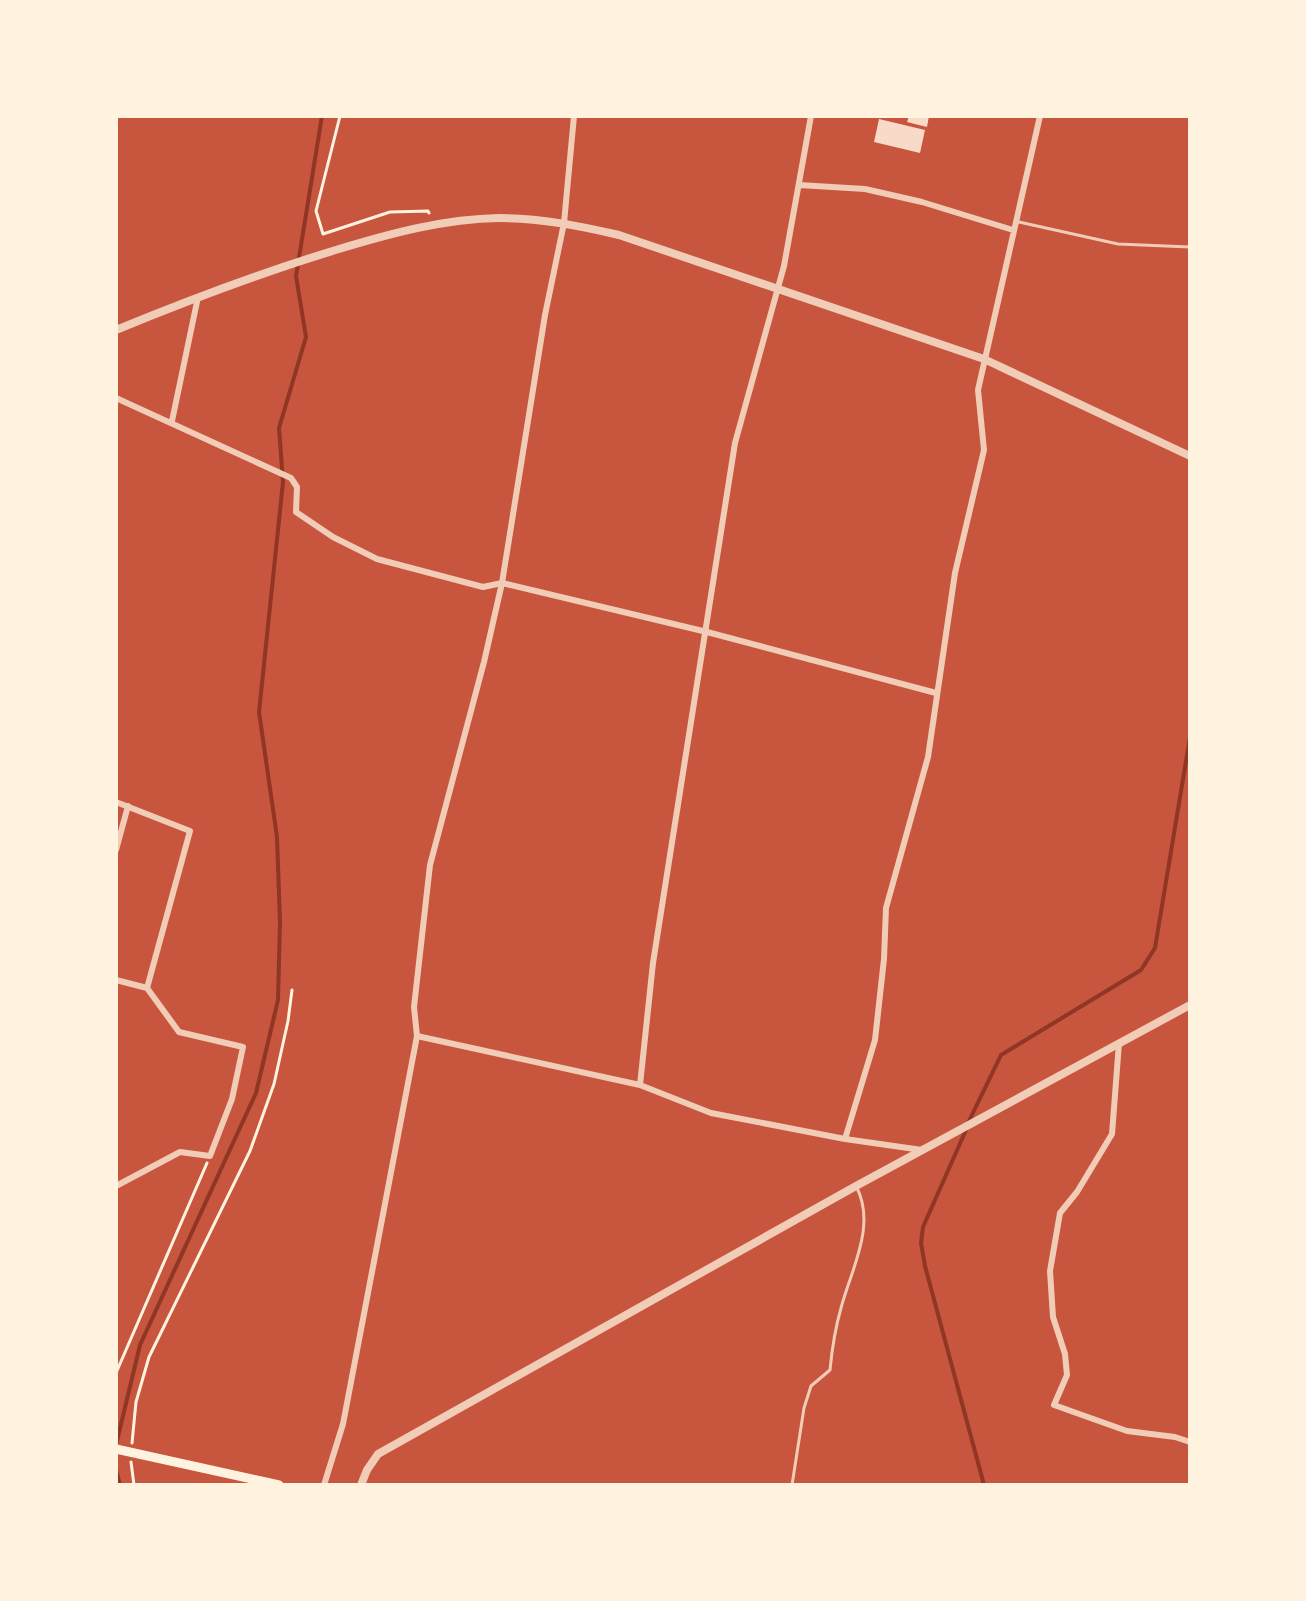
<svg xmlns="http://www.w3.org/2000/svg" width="1306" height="1601" viewBox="0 0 1306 1601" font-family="'Zilla Slab',serif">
<rect width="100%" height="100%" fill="#c8553d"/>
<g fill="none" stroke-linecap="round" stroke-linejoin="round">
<path stroke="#8f3625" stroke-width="4" d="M969 1121 1001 1055 1141 970 1155 948 1190 737
M966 1130 923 1227 921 1243 925 1266 984 1485
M116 1445 140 1345 256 1093 278 1000 280 922 277 837 259 712 283 482 279 428 306 337 296 276 322 116
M116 1470 120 1485"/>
</g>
<path fill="#f7dbc8" d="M909 116H929L927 127 907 122Z
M879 119 925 130 920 153 874 142Z"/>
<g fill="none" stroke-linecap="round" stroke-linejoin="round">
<path stroke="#fff3e0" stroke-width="3" d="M340 116 316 211 323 234 390 212 428 211 429 213
M116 1373 207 1163
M132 1443 136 1402 149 1357 250 1151 274 1084 288 1021 292 990
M131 1462 134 1485"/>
<path stroke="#f1ccb7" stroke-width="3" d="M1019 222 1118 244 1190 247
M792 1485 804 1408 811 1386 830 1370C832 1349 835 1329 841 1308 851 1270 877 1225 856 1186"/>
<path stroke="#f1ccb7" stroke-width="6" d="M799 185 865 189 922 202 1013 230
M116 398 291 478 297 487 296 512 333 537 377 559 483 587 502 583 707 632 936 693
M172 421 198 297
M116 802 190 831 147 988
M116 850 128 806
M116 980 147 988 179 1032 243 1047 232 1099 210 1156 180 1152 116 1186
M417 1036 640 1085 711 1113 845 1139 922 1150
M1119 1043 1112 1134 1077 1192 1060 1213 1050 1271 1053 1317 1065 1354 1067 1375 1054 1405 1127 1431 1175 1437 1190 1442
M640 1085 653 963 735 443 784 266 811 116
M845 1139 875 1040 884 959 886 908 928 757 955 573 984 450 978 390 1040 116
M324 1485 343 1424 417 1036 414 1007 430 865 484 662 502 583 545 315 564 223 574 116"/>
<path stroke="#f1ccb7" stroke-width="8" d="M116 330C189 300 263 272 339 249 392 233 444 219 499 218 540 218 580 226 619 235L984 359 1190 456
M361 1485 367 1470 378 1454 856 1186 1190 1005"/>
<path stroke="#fff3e0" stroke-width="9" d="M116 1449 279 1485"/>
</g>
<rect width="1306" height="1601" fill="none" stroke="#fff3e0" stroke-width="236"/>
</svg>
